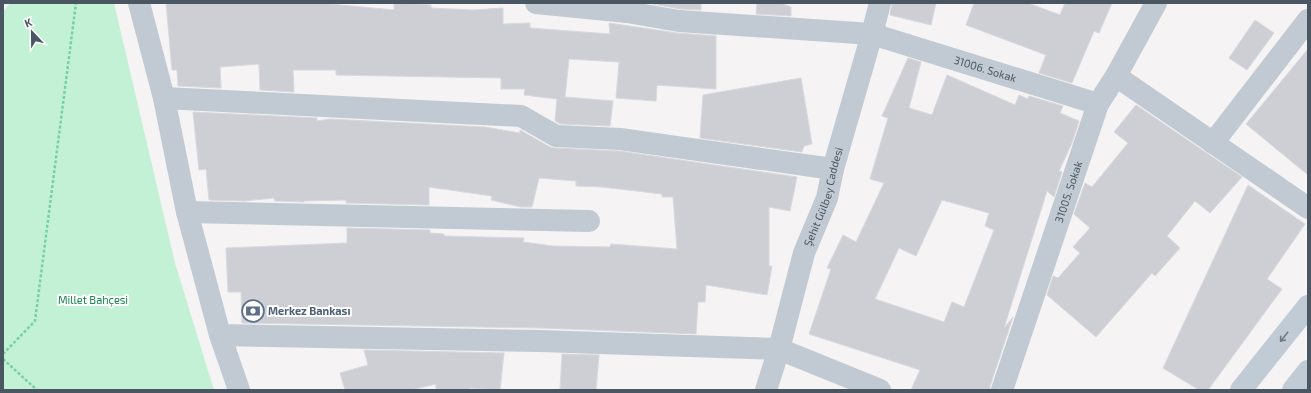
<svg xmlns="http://www.w3.org/2000/svg" width="1311" height="393" viewBox="0 0 1311 393" font-family="'Exo 2',sans-serif">
<rect width="100%" height="100%" fill="#f5f3f3"/>
<path fill="#c3f1d5" d="M10 3H114L175 263 214 390H3V12Z"/>
<path fill="#cdcfd5" stroke="#d7d9de" fill-rule="evenodd" d="M166 3H320L394 10V3H401L431 5V8L473 10 503 8V24L530 23V28L610 34 609 23 677 33 716 36V89L657 85 656 101 616 98 619 62 569 59 565 97 613 101 610 126 560 124 555 121 557 99 524 95 525 89H501V78L336 75V70H293L294 92 260 90 259 64 220 67 221 88 178 86 177 70H172Z
M648 3H701V10L680 9Z
M757 3H781L791 7V16L756 14Z
M892 3H936L931 25 890 15Z
M974 3H1028L1060 15 1065 3H1112L1099 33 1094 31 1072 83 1039 73 1046 55 966 25Z
M1255 20 1274 33 1247 70 1229 58Z
M1308 49V175L1246 124Z
M908 58 921 62 909 108 932 115 947 75 1015 105 1019 95 1028 99 1029 96 1063 106 1060 113 1079 121 1072 143 1059 171 1062 172 1054 197 1047 191 1004 328 1013 317 990 386V390H911L920 370 809 334 831 269 827 268 843 235 856 242 884 183 870 179 888 118 882 116ZM942 200 989 213 985 226 994 230 964 307 952 302 944 322 875 299 899 248 916 256Z
M801 78 812 144 804 146 802 152 700 138 703 95Z
M1136 105 1242 177 1210 213 1195 201 1167 236 1180 248 1155 276 1152 273 1096 337 1047 295 1053 276 1058 278 1080 253 1073 247 1090 228 1074 214 1085 183 1092 187 1128 143 1114 132Z
M193 112 317 118V121L330 119 485 127 520 133V130L550 147 555 148 619 151 797 177 790 211 769 207V266H772L767 295 706 285 705 302H698L696 334 540 328 242 323 241 292H228L226 248 347 243V228L430 230V233L444 234V236L524 238 523 242 553 246 610 247 611 244 677 249 673 197H662V194L602 187 576 186V181L539 178 532 207H521L491 200 492 196 429 187V205L346 203V200L304 201V202L275 201 274 198 244 201 209 200 206 169 199 170Z
M1248 185 1305 224 1267 279 1282 289 1208 390H1199L1163 368Z
M364 350 504 353 500 390 469 388V390H436V384L411 390H345L340 373 368 365Z
M562 354 599 355 596 390H560Z"/>
<g fill="none" stroke-linecap="round" stroke-linejoin="round">
<path stroke="#7ad0a6" stroke-width="2.5" stroke-dasharray="3 2" stroke-linecap="butt" d="M3 354 35 321 76 3
M3 359 37 390"/>
<g stroke="#c1cad2" stroke-width="22">
<path d="M139 3 164 98 187 212 220 335 239 390"/>
<path id="s1" d="M536 3 627 12 679 21 872 34 1098 104"/>
<path d="M1116 76 1308 208"/>
<path d="M164 98 521 116 556 136 620 139 833 169"/>
<path d="M1213 143 1308 20"/>
<path d="M187 212 589 221"/>
<path d="M220 335 540 341 779 349 880 390"/>
<path id="s2" d="M766 390 779 349 804 253 827 198 833 169 872 34 880 3"/>
<path id="s3" d="M1002 390 1098 104 1116 76 1156 3"/>
</g>
<path stroke="#c1cbd6" stroke-width="22" d="M1241 390 1308 306
M1293 390 1308 371"/>
</g>
<defs><path id="oneway-shaft" d="M-6 0H5M1.5-3L5.5 0L1.5 3" fill="none" stroke-width="1.6" stroke-linecap="round" stroke-linejoin="round"/></defs>
<use stroke="#6e7984" href="#oneway-shaft" transform="translate(1284 337) rotate(129)"/>
<defs>
<g id="bank-ring" transform="scale(1.15)"><circle r="9.5" fill="#fff" stroke="#5c6f8a" stroke-width="1.5"/><path d="M-6-4H6V4H-6ZM0-2.3a2.3 2.3 0 1 0 0 4.6a2.3 2.3 0 1 0 0-4.6Z" fill="#5c6f8a"/></g>
</defs>
<g fill-rule="evenodd">
<use href="#bank-ring" x="253" y="311"/>
</g>
<g text-anchor="middle" stroke-width="4" stroke-linejoin="round" paint-order="stroke">
<g font-size="11" fill="#4a5661" stroke="#fff">
<text dy="4" stroke="none"><textPath href="#s1" startOffset="456">31006. Sokak</textPath></text>
<text dy="4" stroke="none"><textPath href="#s3" startOffset="209">31005. Sokak</textPath></text>
<text dy="4" stroke="none"><textPath href="#s2" startOffset="202">Şehit Gülbey Caddesi</textPath></text>
</g>
<g font-size="11" fill="#17864f" stroke="#fff">
<text x="93" y="304">Millet Bahçesi</text>
</g>
<g font-size="11" font-weight="bold" fill="#4e5e75" stroke="#fff" text-anchor="start">
<text x="268" y="315">Merkez Bankası</text>
</g>
</g>
<rect width="1311" height="393" fill="none" stroke="#4a5661" stroke-width="8"/>
<g transform="translate(32 32) rotate(338)" stroke="#ffffff" stroke-width="3" paint-order="stroke">
<path d="M0-3L7 15L0 10L-7 15Z" fill="#4a5661"/>
<text y="-6" font-size="11" font-weight="bold" text-anchor="middle" fill="#4a5661">K</text>
</g>
</svg>
